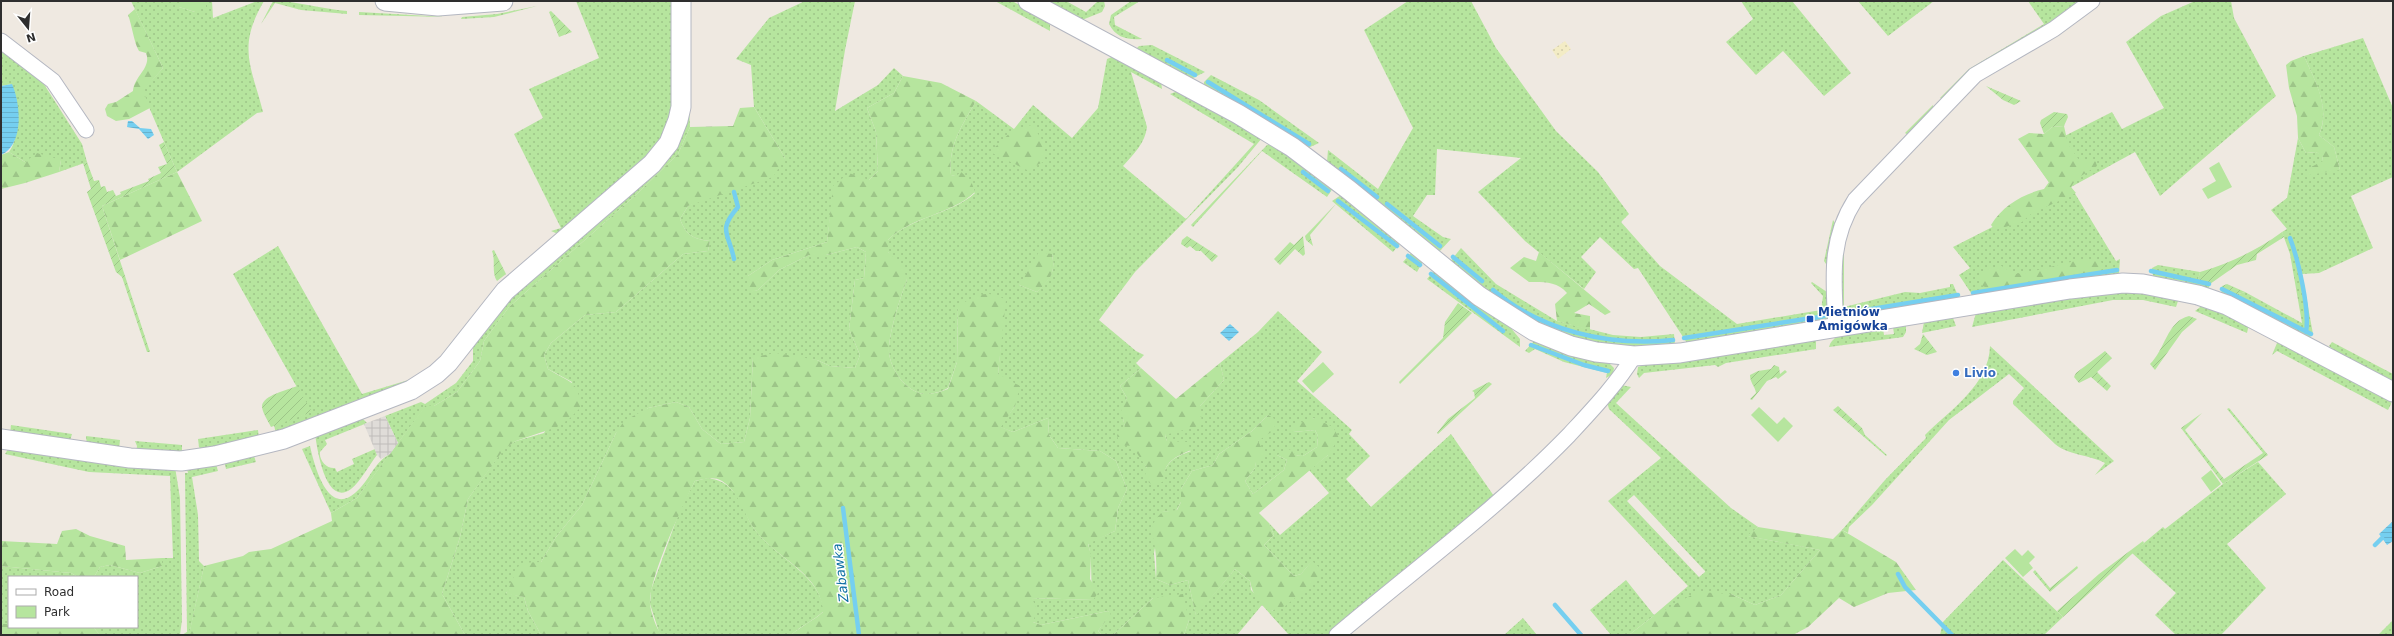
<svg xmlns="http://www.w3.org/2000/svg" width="2394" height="636" viewBox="0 0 2394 636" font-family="'DejaVu Sans',sans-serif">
<defs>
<pattern id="grass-dots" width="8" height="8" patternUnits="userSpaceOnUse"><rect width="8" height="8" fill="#b6e59e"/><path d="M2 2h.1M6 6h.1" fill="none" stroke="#9dc588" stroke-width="1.8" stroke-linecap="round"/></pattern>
<pattern id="forest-firs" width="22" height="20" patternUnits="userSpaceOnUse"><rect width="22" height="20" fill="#b6e59e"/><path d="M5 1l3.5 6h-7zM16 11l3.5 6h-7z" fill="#9dc588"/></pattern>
<pattern id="sand-dots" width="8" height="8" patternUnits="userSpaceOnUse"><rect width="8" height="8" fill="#f3ecc5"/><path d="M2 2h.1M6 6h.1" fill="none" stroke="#d1cbaa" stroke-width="1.8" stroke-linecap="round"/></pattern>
<pattern id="garden-furrows" width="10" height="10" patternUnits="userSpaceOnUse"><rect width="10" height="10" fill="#b6e59e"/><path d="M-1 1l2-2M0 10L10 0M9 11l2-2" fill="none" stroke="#9dc588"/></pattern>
<pattern id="plaza-grid" width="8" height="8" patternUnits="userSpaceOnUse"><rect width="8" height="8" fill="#dfdcd8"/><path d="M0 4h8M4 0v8" fill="none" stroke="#c0bdba"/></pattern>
<pattern id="water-rules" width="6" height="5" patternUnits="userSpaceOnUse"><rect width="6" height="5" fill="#75cff0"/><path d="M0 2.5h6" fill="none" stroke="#66b2ce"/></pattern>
</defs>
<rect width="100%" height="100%" fill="#efe9e1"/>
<path fill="url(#grass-dots)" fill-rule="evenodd" d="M131 1H179V7L195 12V8H206V1H212L213 18 257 1H264C237 47 251 65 263 112L257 113 177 172 142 91 163 68Z
M273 1C298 1 321 9 347 11V14L301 10 275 3 261 24Z
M576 1H672L673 115 652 154 558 234 551 231 561 228 514 134 543 118 529 89 599 58Z
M805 1H855L845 50 835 111 878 85 894 68 903 76 894 93 867 108 876 132 878 171 869 180 834 186 827 242 772 260 748 276V292L758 290 779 270 809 255H826L857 247 866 252 864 278 855 280 849 329 860 355 855 368 830 366 817 360 753 357 750 418 744 442 721 444 702 429 689 407 676 402 648 408 616 433 582 505 556 537 541 562 506 593 524 597 528 611 541 635H465L442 594 460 537 468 499 504 448 516 441 544 433 572 382 548 369 544 355 551 343 585 315 616 312 683 254 708 251 710 241C693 239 686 235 680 219L688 206 785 158 754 107 751 65 736 59 769 18Z
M995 1H1012L1050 21V31Z
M1044 1H1066L1086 12 1098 1H1104L1105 6 1102 12 1082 20Z
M1131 1H1140L1114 17 1115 25 1142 39C1128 40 1116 38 1109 24L1111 15Z
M1408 1H1471L1496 48 1556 131 1598 172 1629 214 1621 222 1660 266 1737 324 1821 310 1823 296 1811 283 1812 282 1827 292 1830 315 1826 322 1815 324 1814 316 1805 317 1806 325 1687 343 1638 268 1634 269 1600 237 1581 257 1596 272 1584 289 1525 241 1478 192 1521 158 1437 149 1435 195H1427L1413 216 1443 237 1451 239 1438 253 1332 168 1327 162 1328 150 1378 189 1413 128 1364 30Z
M1741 1H1792L1851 73 1824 96 1783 51 1756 75 1726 42 1753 19Z
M1858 1H1934L1888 36Z
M2028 1H2085L1944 100 1940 98 1969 69 2044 24Z
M2195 1H2231L2234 18 2276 96 2160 196 2135 152 2071 187 2116 261 2120 259 2119 274 1973 296 1959 275 1970 268 1953 247 2057 194 2029 154 2112 112 2122 129 2164 108 2126 42 2161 16Z
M537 6 494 17 461 19 462 17 497 14Z
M359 12 447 17 359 15Z
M2363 38 2393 108V177L2351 196 2373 248 2319 273 2302 274 2313 334 2309 338 2221 294 2222 289 2235 295 2245 292 2302 323 2290 254 2282 232 2287 229 2271 210 2287 198 2298 138 2306 153 2316 152 2322 155 2323 161 2340 170 2334 147 2319 135C2331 108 2315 81 2304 56Z
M1152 45 1205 72 1191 79 1145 54 1137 48 1139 46Z
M1 46 42 81 82 144 87 162 59 172 61 160 25 162 9 152C22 135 14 105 12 84L1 86Z
M1114 56 1161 81 1162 89 1131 72 1147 127C1145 143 1134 154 1123 166L1186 219 1254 144 1170 94 1178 91 1262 138 1238 167 1135 272 1099 320 1136 351 1144 355 1136 363 1141 368 1120 386 1127 398C1114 423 1136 447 1147 468L1164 472C1169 459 1178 456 1191 451L1167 441 1165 435 1200 406 1224 380 1220 363 1258 332 1278 311 1322 352 1297 381 1352 430 1349 434 1370 456 1346 479 1371 507 1451 434 1496 499 1332 635H1289L1262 605 1237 635H1184L1189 620 1153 598 1113 635H1102L1098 631 1110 614 1108 611 1041 625 1033 622 1032 598 1093 600C1090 581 1093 561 1088 543L1115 531 1118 508 1127 489 1116 461 1100 451 1058 448 1049 435 1048 418 1013 432 1000 427 1015 406 998 374 1001 341 958 307 957 362 948 388C940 392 933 394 924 394 906 392 890 369 889 352 888 335 901 295 907 280L888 252V240C912 216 951 215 975 193L955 176 951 175C948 145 962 126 976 101L1014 129 1033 105 1072 138 1098 108 1107 59ZM1052 254C1056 274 1050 278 1037 292L1019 285ZM1268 415 1258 441 1255 468 1245 481 1253 494 1284 470 1287 460 1277 455 1303 456 1317 447 1318 436 1315 430 1293 432 1314 418 1328 455 1309 470 1329 493 1280 535 1269 523 1274 535 1264 545 1294 576 1301 574 1312 561 1272 611 1251 590 1250 581 1235 569 1196 615 1188 580 1170 585 1156 579 1154 553 1162 512 1176 511 1181 502V489L1192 471 1213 465 1219 454 1252 431Z
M1211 75 1259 100 1319 143 1308 148 1204 87V82Z
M1933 105V112L1910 136 1905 133Z
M689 106 690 127 678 154 638 193 509 307 484 341 480 361 457 392 434 406H426L398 443 385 416 421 402 425 404 456 383 473 361V344L495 311 621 201Z
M1270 144H1274L1333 188 1327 197 1262 151 1193 227 1191 225 1267 145Z
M1895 163 1896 164C1872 187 1849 213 1840 246L1844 252V307L1905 292 1920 293 1950 287V284H1953L1959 298 1857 316C1828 314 1842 276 1843 258 1826 228 1875 182 1895 163Z
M1341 195 1401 242 1393 252 1332 201Z
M1833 220 1837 226 1828 267 1824 261Z
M278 246 362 394 415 378 434 365 452 342 453 344 438 365 398 389 385 390 370 395 365 402 276 434 274 425 311 412 233 274Z
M1461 248 1496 284 1557 321 1613 335 1641 337 1674 334 1675 345 1642 348 1593 344 1524 318 1449 263Z
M1412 252 1420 258 1422 263 1417 272 1403 262Z
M2158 265 2200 272 2198 280 2210 285 2208 289 2186 282 2153 276 2152 268Z
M1436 271 1510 327 1520 339V347L1427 279 1433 272Z
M2127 290 2179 298 2176 307 2143 300H2113L1972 327 1976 313 2060 298Z
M2204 304 2249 324 2247 333 2195 311Z
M1953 318 1956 326 1922 333 1924 322Z
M1906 326V332L1903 337 1829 347C1834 329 1867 330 1883 328L1884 335 1894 334 1893 327Z
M1812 340 1816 341V349L1726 363 1718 367 1715 365 1644 373 1639 378 1637 374 1638 367 1644 365Z
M1534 341 1607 361 1614 368 1613 374 1606 378 1607 373 1564 362 1535 349 1529 353 1525 351Z
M2332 342 2393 374V383L2336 352 2329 346Z
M2277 343H2281L2390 399 2391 404 2388 410 2277 351 2272 355Z
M1990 346 2114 461 2095 475 2105 463C2090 455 2068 455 2055 444L2013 404V401L2024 388 2009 374 1949 420 1872 505 1849 527 1848 533 1842 530 1885 480 1926 438 1925 435C1950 410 1989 385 1990 346Z
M1621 385 1631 387 1616 403 1731 508 1758 527 1748 536 1820 550 1781 595 1755 605 1731 594 1652 617 1629 635H1611L1590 610 1626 580 1654 615 1688 586 1608 501 1661 458 1609 409 1607 402ZM1634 495 1705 571V572L1699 577 1627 501Z
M361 417 367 423 325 440 327 444 320 452C319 461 327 469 335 468L337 472 354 464 352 459 375 449 377 455C369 465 361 481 351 489 325 508 317 447 315 434Z
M11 425 72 434 69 444 10 434Z
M258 430 259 439 203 452 199 447 198 439Z
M86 436 120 440 119 450 87 446Z
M135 441 182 445V454L136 453 137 446Z
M10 446 175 467 180 498 182 620 180 635H100L93 627H137V577H94L100 567 110 565 140 573 162 566V558H173L170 476 89 472 5 454Z
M310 446C314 464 327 517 355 493 369 482 373 463 390 454L357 498 331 513 302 449Z
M253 453 256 462 226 469 224 460Z
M2258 462 2286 494 2227 544 2266 588 2221 635H2176L2155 615 2176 593 2132 553 2163 527 2165 529 2223 484Z
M216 464 218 471 192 477 198 515 199 561 204 566 190 631 187 632 185 473H188L187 469Z
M708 478C718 480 725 482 732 490 743 500 745 515 753 527 774 558 819 572 824 611 813 621 801 626 791 635H662L659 632 650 604 651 590 681 507 695 481Z
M2003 560 2063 617 2044 635H1940L1943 622Z
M1 566 71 573 78 577H9V624H1Z
M1523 618 1537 635H1504Z
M2393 620V635H2378Z"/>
<path fill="url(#forest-firs)" d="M135 9 163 68 143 91 150 108 129 119 116 121 107 116 105 109 108 104 116 102 133 91C134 76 152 68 146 53L139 51C134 43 132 25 128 15Z
M2304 56C2315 81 2331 107 2319 135L2334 147 2340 170 2309 175V168L2323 161 2322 156 2316 152 2306 153 2298 138 2297 116 2289 88 2286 65 2291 61Z
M903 76 941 83 976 101C962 126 948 145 951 175L956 176 961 172 971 181 975 192C951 215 912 216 888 240V252L903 267 907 280C901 295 888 335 889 352 890 369 906 392 924 394 933 394 940 392 948 389L957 362 958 307C976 294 986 289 1006 300L998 374 1020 386 1015 406 1001 427 1013 432 1048 418 1049 435 1058 448 1100 451 1116 461 1127 489 1118 508 1115 531 1088 544 1091 555 1090 579 1098 593 1093 600 1032 598 1037 610 1033 622 1041 625 1108 611 1111 614 1098 631 1102 635H791C801 626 813 621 823 612 821 571 773 558 753 527 742 511 740 493 722 481 714 476 704 479 695 481 683 504 648 580 650 604 651 612 656 629 662 635H541L528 611 524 597 506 594 520 563 541 562 556 537 582 505 616 433 624 421 648 408 676 402 689 407 702 429 721 444 744 442 750 418 753 357 776 353 817 360 830 366 855 368 860 355 849 329 855 280 864 278 866 252 857 247 826 255H809L779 270 758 290 748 293V276L772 260 827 242 833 186 849 173 869 180 878 171 876 132 867 108 894 93Z
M754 107 785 158 773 177 688 206 680 219C686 235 693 239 710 241L708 251 683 254 616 312 585 315 551 343 544 355 548 369C568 382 580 380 580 408L569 419 557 427 516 441 504 449 468 499 460 537 442 594 465 635H182L190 630 204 566 243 556 249 552 271 549 332 521 331 513 357 498 426 405 434 406 457 392 480 361 484 341 509 307 638 193 678 154 690 127 733 126 740 108Z
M1032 125 1045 144V161L1027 170 990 152 1014 129Z
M2064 126 2068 144 2079 160 2095 159 2097 166 2076 179 2071 187 2076 193 2031 214 2022 222 1995 230 1991 225C2003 205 2023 194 2044 189L2049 182 2018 139 2029 133 2044 134 2052 127Z
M9 152 25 162 37 153 61 160 59 172 25 183 1 189V155Z
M177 172 202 221 120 260 102 206Z
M1039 252 1052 254C1056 274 1050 279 1037 292L1019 285Z
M1539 252 1611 312 1605 315 1589 304 1574 313 1590 316V330L1557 321 1555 304 1567 293C1557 281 1543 282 1529 282L1510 268 1524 257 1536 261Z
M2083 259 2101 262 2104 266 2101 270 1992 289 1982 286 1979 281 1984 271 2000 265 2014 274 2026 273Z
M1220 363 1224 380 1200 406 1202 425 1165 435 1167 441 1187 442 1191 450C1175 457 1163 462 1164 481L1154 486 1144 479 1147 468 1132 446 1120 445 1117 435 1125 428 1121 409 1127 398 1120 386 1141 368 1176 399Z
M1268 415 1276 420 1274 430 1258 441 1265 455 1256 462 1255 468 1245 481 1253 494 1284 470 1287 460 1277 455 1291 449 1297 456H1303L1317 447 1318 436 1315 430 1293 432 1291 426 1314 418 1333 427 1339 438 1328 455 1259 513 1269 523 1274 535 1264 545 1294 576 1301 574 1312 561 1320 568 1319 579 1285 606 1271 611C1259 604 1252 594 1250 581L1235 569 1196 616 1188 580 1170 585 1156 579C1157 563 1156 545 1151 531L1155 520 1162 512 1177 510 1181 502V489L1192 471 1213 465 1219 454 1252 431Z
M1758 527 1833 539 1842 530 1896 562 1916 590 1888 593 1854 607 1839 598 1808 627 1793 635H1629L1652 617 1697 592 1731 594 1755 605 1781 595 1820 550 1747 536Z
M76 529 90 536 125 546 126 560 162 558V566L140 573 110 565 100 567 94 577H78L71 573 1 566V541L57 544 62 531Z
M1183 594 1189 620 1184 635H1113L1153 598Z
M1 624H9V627H93L100 635H1Z"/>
<path fill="url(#sand-dots)" d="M1565 41 1571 49 1558 59 1552 50Z"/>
<path fill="#b6e59e" d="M179 1H206V8H195V12L179 7Z
M2219 162 2232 187 2208 199 2202 189 2216 181 2209 168Z
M1323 362 1334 374 1313 393 1302 381Z
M1759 407 1777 424 1784 417 1793 426 1778 442 1751 415Z
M2211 470 2221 484 2211 492 2201 478Z
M2015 549 2022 556 2028 550 2035 557 2029 563 2033 568 2023 577 2005 558Z"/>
<path fill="url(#garden-furrows)" d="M551 11 572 32 559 37 549 12Z
M1986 86 2021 101 2014 105 2003 100Z
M2054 112 2067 114 2068 117 2064 126 2052 127 2044 134 2040 123 2041 120Z
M164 142 177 172 102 206 150 352H147L122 277 116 272 87 192 91 189 83 163 87 162 94 181 99 180 101 187 105 186 107 192 113 190 116 196 121 194 120 192 149 181 148 179 161 173 158 167 167 164 159 145Z
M1336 204 1310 235 1313 246 1306 240 1305 236Z
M2282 232 2284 237 2257 254 2256 260 2237 265 2210 284 2198 280 2200 272C2230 263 2256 251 2282 232Z
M1187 236 1218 256 1212 262 1201 251H1196L1190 246 1187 248 1181 244 1182 240Z
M1303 236 1305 254 1303 256 1295 249 1280 265 1274 259 1290 242 1294 245Z
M494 250 506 274 497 281C491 272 496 261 492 251Z
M2227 284 2245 292 2235 295 2222 289V286Z
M1458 303 1472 313 1400 384 1399 382 1443 338 1445 322Z
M2189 316 2197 319 2182 332 2155 370 2150 364C2165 350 2167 321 2189 316Z
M1923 334 1937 352 1927 355 1914 349 1920 344Z
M2105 351 2112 358 2097 372 2111 386 2107 391 2091 377 2079 383 2074 377 2076 373Z
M1774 365 1779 367 1780 374 1785 370 1787 372 1778 379 1776 377 1767 381 1752 400 1750 399 1756 393C1755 386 1750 383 1750 375L1758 371 1771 369Z
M1489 382 1492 384 1438 434 1437 433 1448 419 1475 398 1474 392 1472 391Z
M297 386 312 412 271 427C268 421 262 412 262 406 263 395 288 390 297 386Z
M1838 406 1862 428 1865 435 1887 455 1886 456 1833 410Z
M2229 408 2268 455 2223 484 2181 428 2202 413 2185 430 2224 479 2263 453 2227 409Z
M2143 541 2144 543 2063 617 2057 611 2099 574Z
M2077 566 2078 568 2050 592 2033 572 2035 570 2050 588Z"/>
<path fill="url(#plaza-grid)" d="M385 416 398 443 390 454 381 459 377 455 364 424Z"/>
<path fill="url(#water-rules)" d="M12 84C21 104 24 145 1 155V86Z
M128 121H132L140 128 151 129 154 135 148 139 139 129 127 127Z
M1230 324 1239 332 1229 341 1220 333Z
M2393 521V541L2387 545 2379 534Z"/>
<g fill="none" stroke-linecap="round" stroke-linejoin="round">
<path stroke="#75cff0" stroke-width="4.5" d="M1167 60 1195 75
M1208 82 1309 144
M1341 169 1377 197
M1303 172 1328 191
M1338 201 1397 246
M1387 204 1440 246
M2290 238C2298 259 2310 310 2306 332
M1408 256 1420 265
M1453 257 1482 281
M734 259C729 233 717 231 738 207L734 192
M2151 271 2209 284
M1431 274 1503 331
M2222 289 2311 334
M1493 290C1540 330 1608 347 1673 340
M1973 293 2117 270
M1853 312 1958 295
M1814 318 1824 316
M1684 338 1805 319
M1531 345 1584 365 1608 371
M843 508 859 635
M2375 545 2382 538
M1898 574 1905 587 1952 635
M1555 605 1581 635"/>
<g stroke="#b4b7c1" stroke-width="17">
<path id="minor" d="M1 41 53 81 86 130
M1836 328C1834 281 1828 242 1855 200L1975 75 2054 29 2092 1
M1337 635C1415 569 1498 508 1569 435 1593 409 1616 385 1634 356"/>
</g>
<g stroke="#b4b7c1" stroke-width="21">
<path id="tertiary" d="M385 1 438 6 503 1
M1028 1 1238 114 1292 147 1349 190 1479 296 1534 331 1571 346 1596 352 1634 356 1680 353 2070 289 2123 283 2143 284 2198 295 2227 305 2393 392
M1 439 130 458 181 461 215 456 284 439 411 390 436 374 448 363 505 291 652 164 669 143 678 120 681 107V1"/>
</g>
<use href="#minor" stroke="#fff" stroke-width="15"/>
<use href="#tertiary" stroke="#fff" stroke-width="19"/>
</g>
<rect fill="#1a4fb4" stroke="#fff" stroke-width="1.5" x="1806" y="315" width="8" height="8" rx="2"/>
<circle fill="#3f7fe0" stroke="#fff" stroke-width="1.5" cx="1956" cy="373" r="4"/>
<g text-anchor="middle" stroke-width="3" stroke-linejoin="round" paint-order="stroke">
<g font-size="12" font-weight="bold" fill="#164399" stroke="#fff" text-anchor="start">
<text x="1818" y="316">Mietniów<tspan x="1818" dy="14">Amigówka</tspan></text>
</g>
<g font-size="12" font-weight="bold" fill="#366cbe" stroke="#fff" text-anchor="start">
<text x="1964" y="377">Livio</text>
</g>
<g font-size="13" font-style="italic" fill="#0d6fa3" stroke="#fff">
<text transform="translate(840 573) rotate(-97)" y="5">Zabawka</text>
</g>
</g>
<rect width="2394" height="636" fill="none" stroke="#2e2e2e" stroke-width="4"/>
<rect x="8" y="576" width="130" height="52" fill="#ffffff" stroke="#ababab"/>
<rect x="16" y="589" width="20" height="6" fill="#ffffff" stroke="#ababab"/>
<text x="44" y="596" font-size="12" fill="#2e2e2e">Road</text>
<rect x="16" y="606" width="20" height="12" fill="#b6e59e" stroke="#ababab"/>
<text x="44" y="616" font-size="12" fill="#2e2e2e">Park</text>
<g transform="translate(28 28) rotate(163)" stroke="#ffffff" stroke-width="3" paint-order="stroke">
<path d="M0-3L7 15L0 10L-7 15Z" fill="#2e2e2e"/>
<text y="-6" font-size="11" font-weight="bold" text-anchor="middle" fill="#2e2e2e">N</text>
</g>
</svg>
